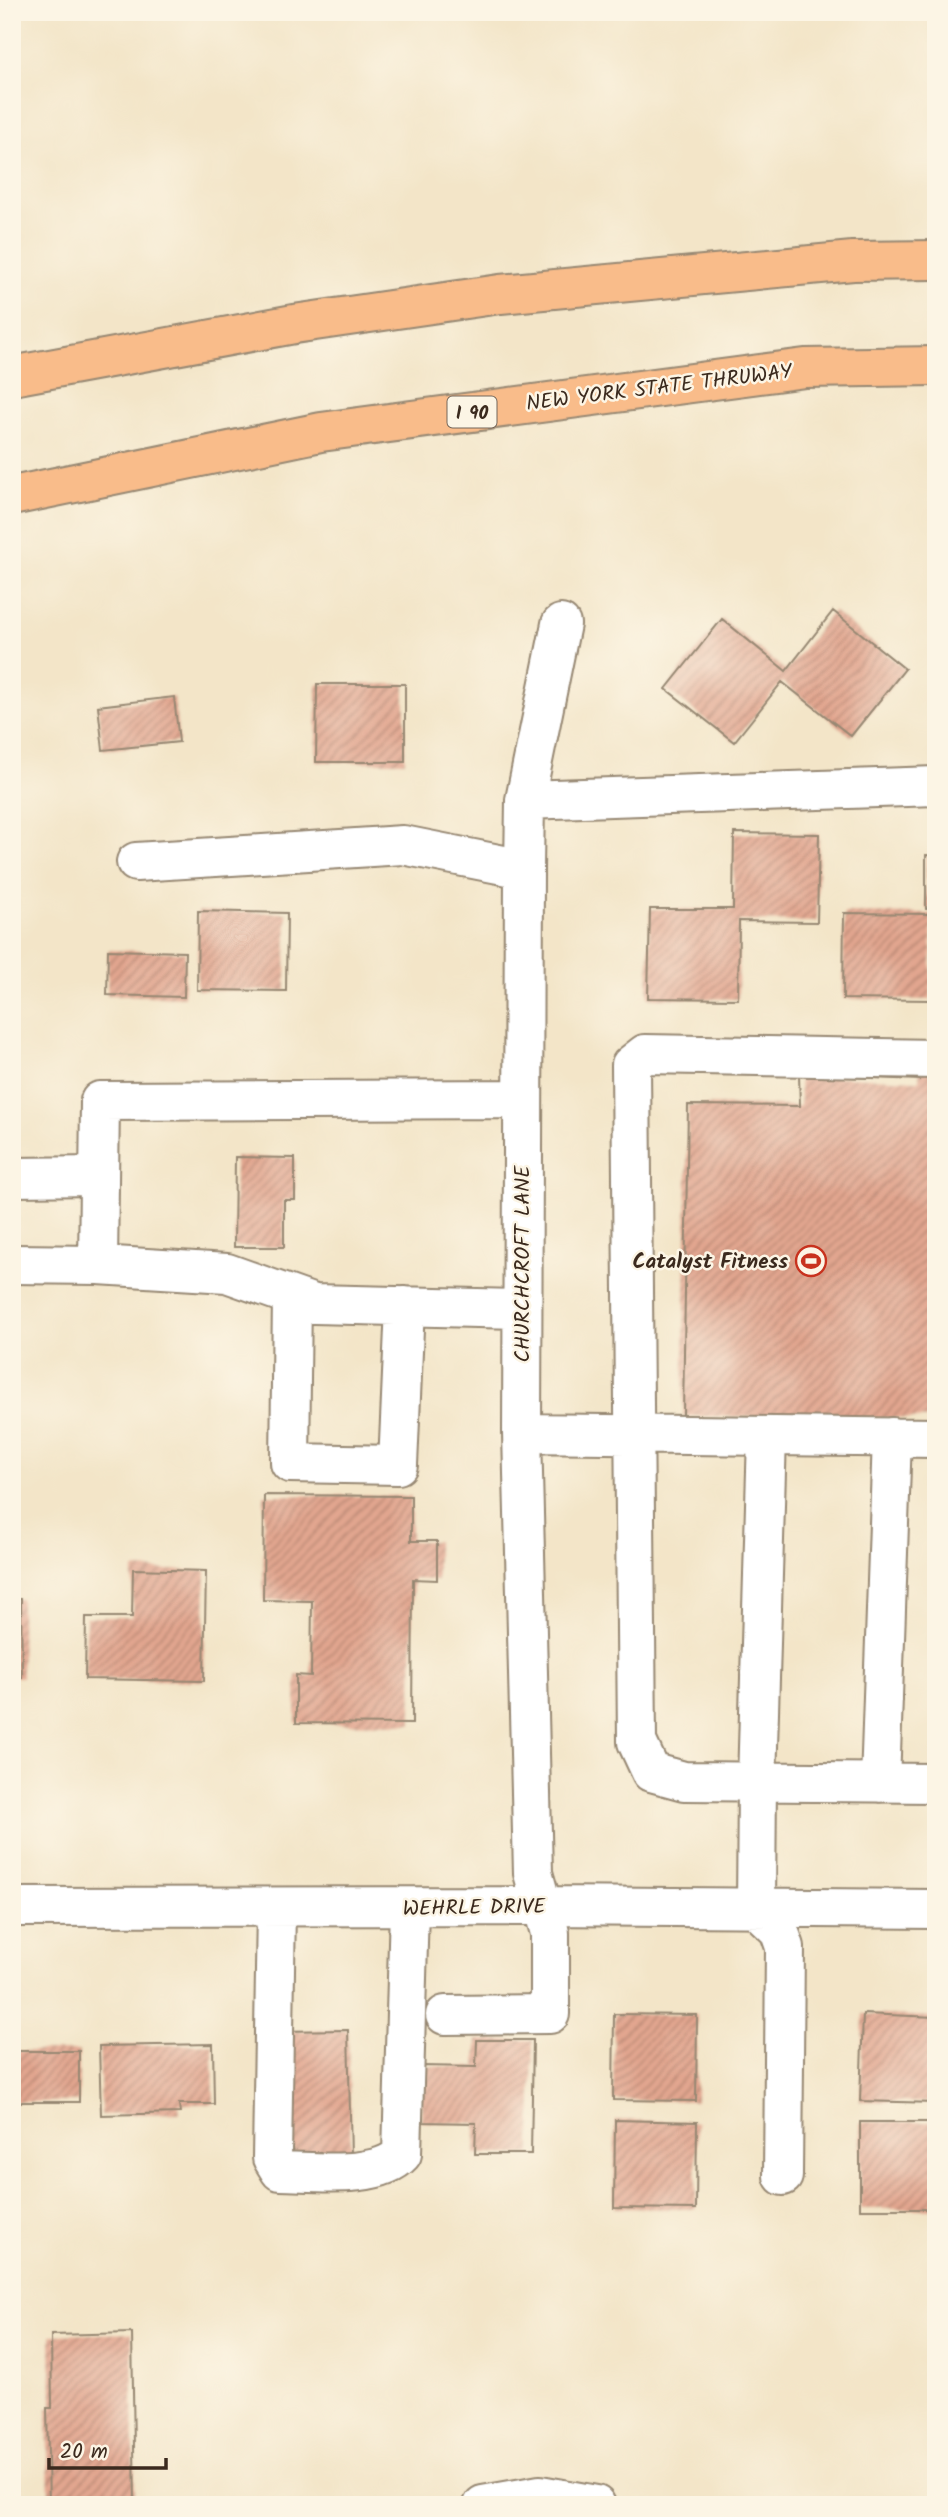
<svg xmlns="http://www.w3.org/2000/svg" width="948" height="2517" viewBox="0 0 948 2517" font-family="Kalam,sans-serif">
<defs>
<pattern id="building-hatch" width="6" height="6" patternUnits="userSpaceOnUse" patternTransform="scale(1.75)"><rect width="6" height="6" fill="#e2a68f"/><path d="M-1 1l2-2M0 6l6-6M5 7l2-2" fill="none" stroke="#b88774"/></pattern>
</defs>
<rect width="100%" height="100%" fill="#fcf5e5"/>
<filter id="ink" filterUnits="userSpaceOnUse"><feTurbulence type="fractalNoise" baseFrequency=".0143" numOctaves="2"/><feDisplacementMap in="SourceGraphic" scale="14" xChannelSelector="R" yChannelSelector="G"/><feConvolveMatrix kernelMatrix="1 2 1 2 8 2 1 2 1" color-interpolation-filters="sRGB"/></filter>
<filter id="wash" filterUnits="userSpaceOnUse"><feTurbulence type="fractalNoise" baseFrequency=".00686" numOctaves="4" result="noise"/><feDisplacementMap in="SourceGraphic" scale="28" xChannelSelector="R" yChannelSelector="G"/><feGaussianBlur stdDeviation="1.57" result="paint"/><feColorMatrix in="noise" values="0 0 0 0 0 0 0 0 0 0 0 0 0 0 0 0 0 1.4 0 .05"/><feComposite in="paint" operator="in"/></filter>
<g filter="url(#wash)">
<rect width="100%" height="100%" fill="#f3e5c8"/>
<g id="blocks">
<path fill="url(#building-hatch)" d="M833 611 905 669 851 736 782 682 734 742 666 689 722 619 786 671Z
M317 684H405V762H316Z
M174 697 179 742 103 750 98 706Z
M734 833 819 834 817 922 739 921 738 999 648 998 650 909H733Z
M926 855 936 856V909H926Z
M198 911 287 913 286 991 197 990Z
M844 913 932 914 931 1000 843 999Z
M108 950 185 952 184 997 107 995Z
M920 1059 936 1060V1419L683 1416 688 1105 800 1106 799 1075 919 1080Z
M235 1157 295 1158V1200H284V1247H234Z
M264 1495 411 1496V1541H437V1580L413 1579 412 1724 296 1723V1675L311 1676 312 1601 263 1600Z
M133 1569 206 1571 204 1681 85 1679 86 1617H132Z
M12 1599H21L22 1677H12Z
M614 2014 697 2015 696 2101 613 2100Z
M863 2014 936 2017V2103L860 2101Z
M348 2030 351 2156 283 2158 280 2031Z
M477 2040H533L531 2154H475L476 2123 421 2122 422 2066 476 2067Z
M213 2044 214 2104H179L180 2113 101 2115 99 2046Z
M12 2051H79V2102H12Z
M615 2120 697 2122 696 2209 614 2208Z
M860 2122H936V2209H860Z
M132 2333 135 2505H49L47 2408H52L51 2335Z"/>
</g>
</g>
<g filter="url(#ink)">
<use href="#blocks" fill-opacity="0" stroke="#978873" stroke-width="2"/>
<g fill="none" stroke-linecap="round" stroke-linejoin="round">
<g stroke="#978873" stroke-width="42">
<path id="minor" d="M525 800 936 786
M136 862 403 845 524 869
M936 1059 645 1054 631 1065 637 1742 651 1772 684 1781 936 1783
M12 1177 99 1176
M12 1264 98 1265
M292 1297 290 1463 398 1465 405 1306
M522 1309 314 1304 227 1273 98 1265 100 1101 523 1099
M522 1433 936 1438
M767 1436 757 1782 756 1908 779 1930 785 1947 783 2176
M880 1783 892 1437
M12 1907 543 1906 936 1909
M276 1908 272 2158 280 2171C314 2171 378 2180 402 2154L409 1908
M445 2015 550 2014V1933L533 1873 522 1433 524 869 525 800 561 624
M483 2505 540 2495 596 2505"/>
</g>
<g stroke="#978873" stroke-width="42">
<path id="highway" d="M12 376 294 324 500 294 853 261 936 260
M12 496 321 432 805 368 936 366"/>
</g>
<use href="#minor" stroke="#fff" stroke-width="38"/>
<use href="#highway" stroke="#f9bc8a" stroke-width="38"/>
</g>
</g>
<defs>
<g id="stadium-ring" transform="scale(1.575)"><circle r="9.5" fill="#fcf5e5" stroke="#c8321e" stroke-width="1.5"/><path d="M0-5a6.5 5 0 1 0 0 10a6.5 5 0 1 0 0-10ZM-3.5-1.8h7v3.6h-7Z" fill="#c8321e"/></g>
</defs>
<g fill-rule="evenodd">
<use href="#stadium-ring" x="811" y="1261"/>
</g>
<g text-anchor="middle" stroke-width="5" stroke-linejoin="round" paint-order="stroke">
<rect fill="#fcf5e5" stroke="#75675a" stroke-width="2" x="447.5" y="396.5" width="49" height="31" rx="5"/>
<g font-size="19" font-weight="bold" fill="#3b2a1e">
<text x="472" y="419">I 90</text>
</g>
<g font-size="21" fill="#3b2a1e" stroke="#fcf5e5">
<text transform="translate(659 387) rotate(-7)" y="7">NEW YORK STATE THRUWAY</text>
<text transform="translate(522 1264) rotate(-90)" y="7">CHURCHCROFT LANE</text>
<text transform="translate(474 1907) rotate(-1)" y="7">WEHRLE DRIVE</text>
</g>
<g font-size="21" font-weight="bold" fill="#3b2a1e" stroke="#fcf5e5" text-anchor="end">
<text x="788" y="1268">Catalyst Fitness</text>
</g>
</g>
<rect width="948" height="2517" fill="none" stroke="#fcf5e5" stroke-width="42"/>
<path d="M49 2458v10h117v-10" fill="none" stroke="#3b2a1e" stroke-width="3.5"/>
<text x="60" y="2458" font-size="21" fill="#3b2a1e" stroke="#fcf5e5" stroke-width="5" paint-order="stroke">20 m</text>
</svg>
